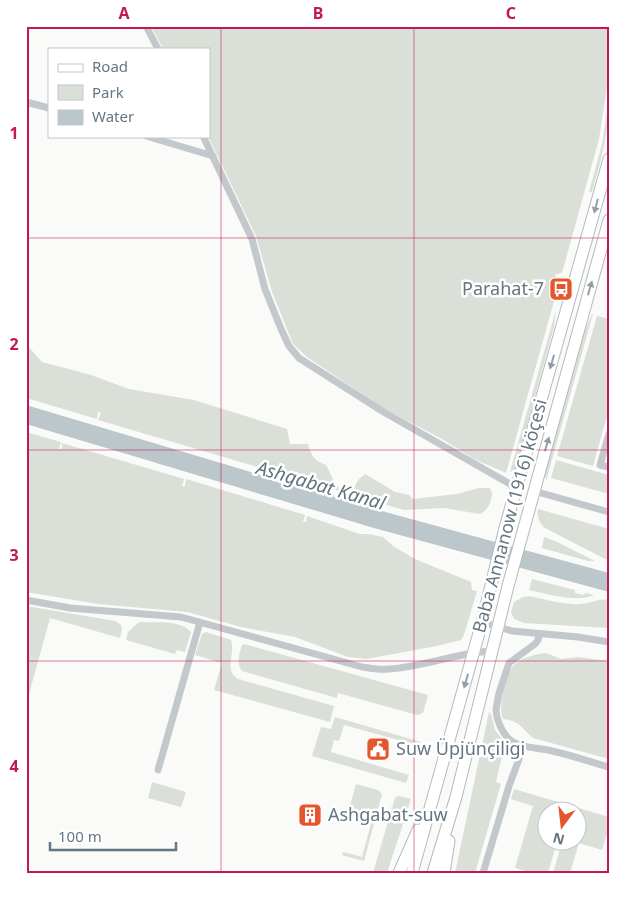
<svg xmlns="http://www.w3.org/2000/svg" width="635" height="899" viewBox="0 0 635 899" font-family="'Noto Sans',sans-serif">
<rect width="100%" height="100%" fill="#fafaf8"/>
<path fill="#dadfd7" d="M151 26H609V74L599 139 562 273 556 274 554 284 558 287 506 473 474 459 442 439 383 408 307 357 293 344 272 292 256 236 208 136 209 49H163Z
M609 99C609 132 601 161 592 192H589L602 144Z
M556 310 554 327 515 469 510 472Z
M592 314H593L546 481 545 473 584 333Z
M597 316 609 319V409L593 466 557 456Z
M26 344 42 362 91 375 129 389 194 400 287 429 290 444H308C312 457 314 460 326 465 334 478 333 491 352 490L359 479 365 474 395 492 409 495 413 499 457 494 479 488H490L492 493C492 501 488 510 480 514L444 508 404 510 98 420 101 413 98 412 97 419 26 398Z
M26 432 61 442 59 449H62V443L184 479 182 486H185L186 479 305 515 303 522H306L307 516 360 534H368L383 537 393 546 415 559 471 582 472 590 477 591 464 635 461 640 437 646 366 659 348 657 295 637 241 627 187 612 98 604 26 592Z
M556 460 609 475V494L551 478Z
M538 509 609 529V561L545 528C540 525 536 515 538 509Z
M544 537 555 541 595 561H588L542 548Z
M532 579 575 590V593L584 595 585 593 594 595C576 603 548 594 529 590Z
M530 596C547 600 565 605 581 604 591 603 600 598 609 600V628L524 623 514 619 511 612 514 602 523 597Z
M26 606 115 621 121 625 122 630 120 638 50 618 26 705Z
M139 622C155 623 180 619 191 632L185 652 177 650 175 654 126 640 128 632Z
M206 632 231 640C236 654 223 669 238 679L334 706 330 722 214 690 222 663 195 655 202 634Z
M244 644 428 695 423 713 417 715 338 693 337 698 242 671C236 664 239 654 242 645Z
M546 653 561 659 578 657 609 661V759L533 738C521 728 520 721 503 719 497 709 506 670 516 663 524 657 536 654 546 653Z
M489 712 491 714 495 730 509 748 511 756H502L496 782 501 784 475 873H455Z
M335 717 421 742 420 746 344 725 339 741 334 740 331 752 409 775 406 783 312 756 321 727 331 729Z
M152 782 186 792 181 807 148 798Z
M356 784 378 790 382 794 364 861 342 855 343 852 362 857 373 816 349 809Z
M514 789 568 805 566 811 548 812V842H557L548 873H532L515 868 533 806 511 799Z
M399 796 411 799 387 873H373L394 801 396 797Z
M572 806 609 817V828L602 850 579 843 570 873H553L562 842H578V812L571 811Z"/>
<path fill="#bbc7cb" d="M26 405 378 510 609 573V592L374 528 26 424Z"/>
<g fill="none" stroke-linecap="round" stroke-linejoin="round">
<g stroke="#b5babe" stroke-width="13">
<path id="primary" d="M399 873 418 830
M412 873 482 622 505 528 609 159
M433 873 456 797 508 586 609 220
M444 873 449 841"/>
</g>
<path stroke="#c3c8cc" stroke-width="7" d="M146 26 158 49
M26 102 49 108
M146 136 213 156
M203 136 252 239 265 289 281 329 289 346 299 358 382 411 517 488
M609 434 600 465 609 467
M534 491 609 512
M26 600 70 608 181 617 362 667C370 668 380 670 389 669 423 667 456 653 491 651
M482 622 512 631 578 637 609 642
M539 634 538 640 535 644 509 663 499 693 496 709C496 719 502 733 510 740 522 749 538 747 552 751 571 755 590 762 609 767
M158 770 200 622
M483 873 509 786 519 759V745"/>
<use href="#primary" stroke="#fff" stroke-width="11"/>
</g>
<defs><path id="oneway-solid" d="M-6-.8H1V-3.2L6.5 0L1 3.2V.8H-6Z" transform="scale(1.25)"/></defs>
<g fill="#939fa8">
<use href="#oneway-solid" transform="translate(596 206) rotate(105)"/>
<use href="#oneway-solid" transform="translate(590 288) rotate(-74)"/>
<use href="#oneway-solid" transform="translate(552 362) rotate(106)"/>
<use href="#oneway-solid" transform="translate(547 444) rotate(-74)"/>
<use href="#oneway-solid" transform="translate(466 681) rotate(106)"/>
</g>
<path fill="none" stroke="#c2185b" stroke-width="1" stroke-opacity="0.55" d="M221 26V873M414 26V873M26 238H609M26 450H609M26 661H609"/>
<defs>
<g id="bus-square" transform="scale(1.25)"><rect x="-9" y="-9" width="18" height="18" rx="4" fill="#e4572e" stroke="#fff"/><path d="M-5-6H5V4H4V6H2V4H-2V6H-4V4H-5ZM-3.5-4V0h7V-4ZM-3.5 1.2v1.5H-2V1.2ZM2 1.2v1.5H3.5V1.2Z" fill="#fff"/></g>
<g id="civic-square" transform="scale(1.25)"><rect x="-9" y="-9" width="18" height="18" rx="4" fill="#e4572e" stroke="#fff"/><path d="M-.6-6.5H3V-4.5H.6V-3L4-1V1h2V6H-6V1h2V-1L-.6-3ZM-1.2 2.5V6h2.4V2.5Z" fill="#fff"/></g>
<g id="building-square" transform="scale(1.25)"><rect x="-9" y="-9" width="18" height="18" rx="4" fill="#e4572e" stroke="#fff"/><path d="M-4-6H4V6H1V3H-1V6H-4ZM-2.5-4.3h1.7v1.8h-1.7ZM.8-4.3h1.7v1.8H.8ZM-2.5-1h1.7V.8h-1.7ZM.8-1h1.7V.8H.8Z" fill="#fff"/></g>
</defs>
<g fill-rule="evenodd">
<use href="#bus-square" x="561" y="289"/>
<use href="#civic-square" x="378" y="749"/>
<use href="#building-square" x="310" y="815"/>
</g>
<g text-anchor="middle" stroke-width="5" stroke-linejoin="round" paint-order="stroke">
<g font-size="18" fill="#657683" stroke="#fff" text-anchor="start">
<text x="544" y="295" text-anchor="end">Parahat-7</text>
<text x="396" y="755">Suw Üpjünçiligi</text>
<text x="328" y="821">Ashgabat-suw</text>
</g>
<g font-size="18" fill="#657683" stroke="#fff">
<text transform="translate(510 516) rotate(-75)" y="6">Baba Annanow (1916) köçesi</text>
</g>
<g font-size="19" font-style="italic" fill="#60757c" stroke="#fff">
<text transform="translate(321 485) rotate(16)" y="7">Ashgabat Kanal</text>
</g>
</g>
<rect width="635" height="899" fill="none" stroke="#ffffff" stroke-width="55"/>
<rect x="48" y="48" width="162" height="90" fill="#ffffff" stroke="#c1c8cd"/>
<rect x="58" y="64" width="25" height="8" fill="#ffffff" stroke="#c1c8cd"/>
<text x="92" y="72" font-size="15" fill="#657683">Road</text>
<rect x="58" y="85" width="25" height="15" fill="#dadfd7" stroke="#c1c8cd"/>
<text x="92" y="98" font-size="15" fill="#657683">Park</text>
<rect x="58" y="110" width="25" height="15" fill="#bbc7cb" stroke="#c1c8cd"/>
<text x="92" y="122" font-size="15" fill="#657683">Water</text>
<g transform="translate(562 826) rotate(195)"><circle r="24" fill="#ffffff" stroke="#c1c8cd"/>
<path d="M0-4L9 19L0 12L-9 19Z" fill="#e4572e"/>
<text y="-8" font-size="14" font-weight="bold" text-anchor="middle" fill="#657683">N</text>
</g>
<path d="M50 842v8h126v-8" fill="none" stroke="#657683" stroke-width="2.5"/>
<text x="58" y="842" font-size="15" fill="#657683" stroke="#ffffff" stroke-width="4" paint-order="stroke">100 m</text>
<rect x="28" y="28" width="580" height="844" fill="none" stroke="#c2185b" stroke-width="2"/>
<g font-size="16" text-anchor="middle" font-weight="bold" fill="#c2185b">
<text x="124" y="19">A</text>
<text x="318" y="19">B</text>
<text x="511" y="19">C</text>
<text x="14" y="139">1</text>
<text x="14" y="350">2</text>
<text x="14" y="561">3</text>
<text x="14" y="772">4</text>
</g>
</svg>
